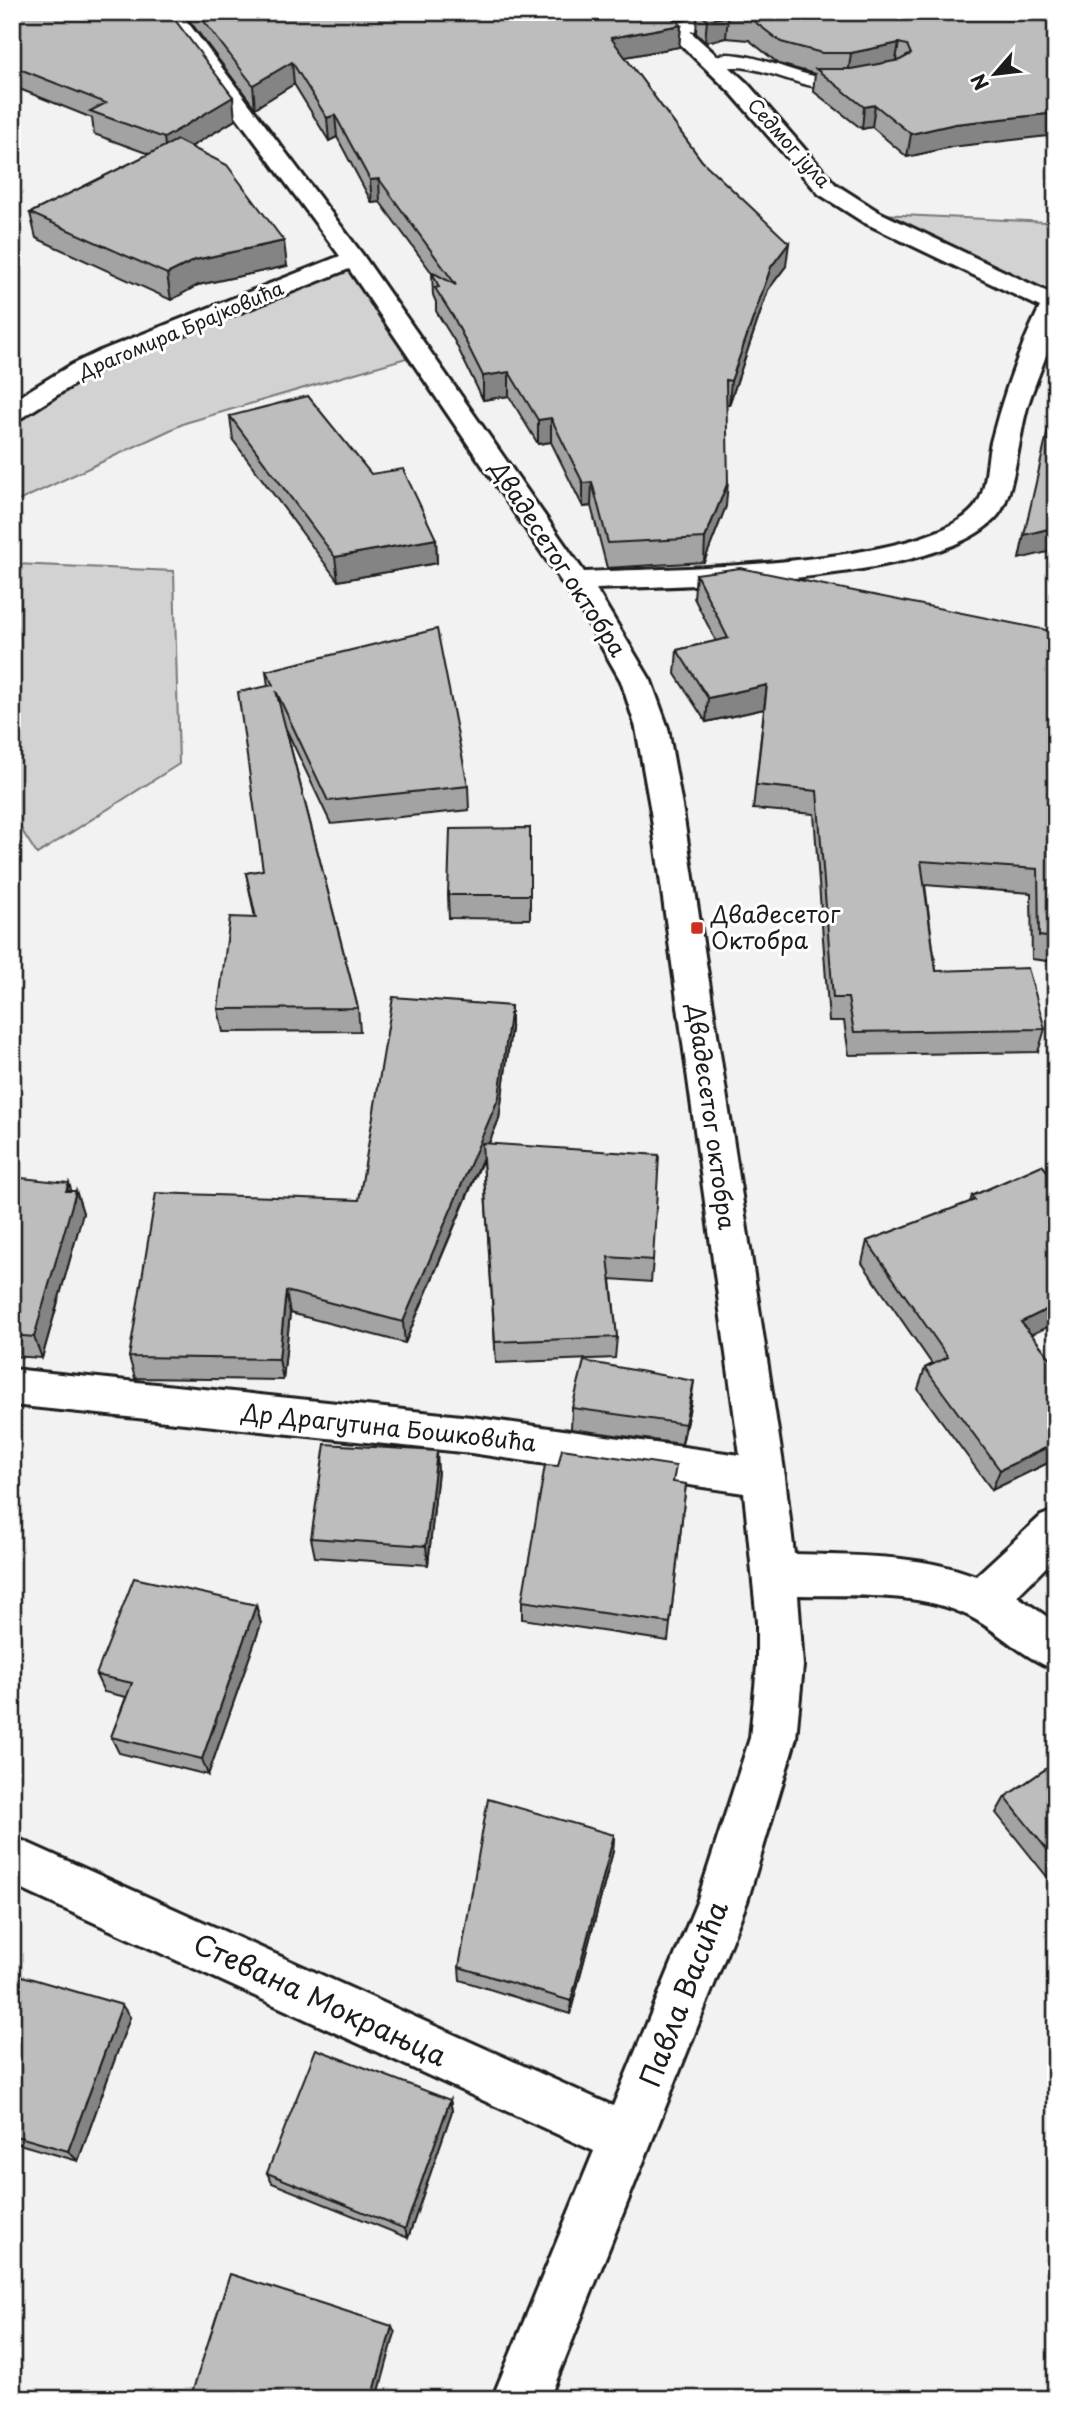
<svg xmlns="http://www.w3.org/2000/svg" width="1068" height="2411" viewBox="0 0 1068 2411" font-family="'Playpen Sans',sans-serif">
<rect width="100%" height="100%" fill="#f2f2f2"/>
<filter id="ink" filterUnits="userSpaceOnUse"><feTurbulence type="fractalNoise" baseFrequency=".0143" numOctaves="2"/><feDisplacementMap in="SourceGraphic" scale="14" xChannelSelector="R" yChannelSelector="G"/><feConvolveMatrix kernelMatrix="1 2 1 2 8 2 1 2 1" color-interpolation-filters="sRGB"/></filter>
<g filter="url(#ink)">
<path fill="#d2d2d2" stroke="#777" stroke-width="2" d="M881 214 1047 222 1056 219V294L953 249Z
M354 259 420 354 185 423 12 504V412L80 370Z
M12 557 16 564 174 571 179 764 37 854 12 815Z"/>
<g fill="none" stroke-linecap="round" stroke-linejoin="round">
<g stroke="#1c1c1c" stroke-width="5">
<path id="service" d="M725 12H761L759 16 676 35 666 29 669 25Z
M727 54C760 55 787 71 819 77 836 80 853 72 869 76L872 80 869 84C815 98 796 77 747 68 733 65 718 70 704 66L701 62 704 58Z"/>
</g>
<g stroke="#1c1c1c" stroke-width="6">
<path id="minor" d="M159 12H180L362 254 584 572C660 568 935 568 977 504 988 487 986 461 991 442 1003 395 1019 350 1040 307L863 222 819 194 731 93 669 33 642 12H666L683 25 747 83 835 184 879 212 1056 296C1056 305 1058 318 1055 327 1048 355 1035 381 1027 408 1019 436 1014 496 998 515 942 584 684 585 596 589L651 681 668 728 683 812 785 1477 794 1554C855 1556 918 1554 976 1576L1041 1516 1056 1510V1557L1017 1596 1056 1623V1670C1023 1658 1000 1632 969 1616 919 1591 852 1596 798 1595L803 1666 796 1738 747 1902 549 2399H492L594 2151 12 1885V1836L613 2106 697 1902 750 1738 757 1666V1622L744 1493 471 1453 12 1405V1369L471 1417 740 1455 651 812 636 728 621 681 582 612 349 269 118 361 89 375 21 418 12 420V401L71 365 100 351 340 256Z"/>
</g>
<use href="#service" fill="#fff" fill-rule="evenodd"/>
<use href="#minor" fill="#fff" fill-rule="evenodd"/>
</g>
<path fill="#a3a3a3" stroke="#1c1c1c" stroke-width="2" d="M12 12 235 120 191 147 287 266 198 285 171 300 36 238 30 213 149 154 94 134 92 118 12 86Z
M183 12H665L681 25 679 47 625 57 702 161 786 266 768 290 729 405 726 404V506L704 562 607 568 591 506 583 507 551 442 538 444 509 396 483 400 455 342 436 311V302L433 295 432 273 380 202 372 203 337 137 329 141 294 84 255 108Z
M670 12H1056L951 147 907 157 872 127 862 129 813 91 815 74 779 64 749 40 726 38 705 42 696 33 697 16 680 20Z
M230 416 371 474 436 539 437 563 338 581 233 440Z
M696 574 1056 632V962L1032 959 1031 893 925 885 936 971 1045 1029 1038 1052 849 1055 844 1021H829L814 814 753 809 764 709 706 722 675 674 677 650 716 641 694 598Z
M266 671 468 786 469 810 331 824 286 729 358 1008 360 1031 223 1032 218 1009 255 918 246 873 263 870 268 686Z
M530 828V919L449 918 448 895Z
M511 1029 499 1119 489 1143 653 1260 651 1282 611 1279 617 1337 615 1358 496 1363 483 1159 405 1343 290 1313 283 1380 135 1378 129 1357 359 1200Z
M1042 1165 1031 1334 1056 1365V1459L992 1490 918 1389 925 1368 932 1364 862 1263 867 1241 970 1202 972 1196Z
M12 1177 71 1191H76L83 1213 42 1358 12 1356Z
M691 1402 682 1444 571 1429 572 1408Z
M438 1471 428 1565 315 1557 311 1538Z
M674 1483 686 1484 668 1641 522 1619V1601Z
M256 1605 261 1624 208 1775 119 1753 111 1737 126 1697 104 1692 96 1675Z
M1056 1762V1888L996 1813 1005 1797Z
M614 1835 613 1851 570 2014 460 1980 459 1967Z
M12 1973 130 2017 78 2161 12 2142Z
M450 2100 452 2111 408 2238 272 2183 267 2173Z"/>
<path fill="#848484" stroke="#1c1c1c" stroke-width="2" d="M681 12H697V16L680 20Z
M728 16 726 38 705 42 707 20Z
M681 25 679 47 610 60 611 38Z
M899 43 895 65 848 75 851 53Z
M292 62 294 84 255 108 253 85Z
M233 97 235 120 167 161 164 138Z
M875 105 872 127 862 129 864 107Z
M1056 113V135L951 147 907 157 911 134 955 124Z
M335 115 337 137 329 141 327 118Z
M379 179 380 202 372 203 370 180Z
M284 241 287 266 198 285 171 300 167 274 195 260Z
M789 243 786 266 768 290 729 405 731 381 771 267Z
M509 372V396L483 400V376Z
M551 418V442L538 444V420Z
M592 482 591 506 583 507V483Z
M728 482 726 506 704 562 705 538Z
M1056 527V550L1019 559 1024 535Z
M436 539 437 563 338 581 335 557Z
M767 685 764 709 706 722 708 698Z
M511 1006V1029L499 1119 405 1343 403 1322Z
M69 1183 74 1199 76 1191 83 1213 42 1358 34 1337Z
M286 1291 290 1313 283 1380 279 1359Z
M1056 1305V1323L1013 1343 1021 1322Z
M694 1381 691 1402 682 1444 685 1424Z
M1056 1443V1459L992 1490 1000 1470Z
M437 1451 438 1471 428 1565 426 1546Z
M256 1605 261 1624 208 1775 202 1759Z
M614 1835 613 1851 570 2014 571 2001Z
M122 2005 130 2017 78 2161 68 2151Z
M450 2100 452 2111 408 2238 405 2229Z
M392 2326 395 2333 377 2399H372Z"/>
<path fill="#bdbdbd" stroke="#1c1c1c" stroke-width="2" d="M12 12H169L233 97 164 138 90 111 106 103 12 66Z
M197 12H665L681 25 611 38 702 161 789 243 771 267 731 381 726 380 728 482 705 538 608 543 592 482 583 483 551 418 538 420 509 372 483 376 454 318 435 288 439 287 432 272 456 285 379 179 370 180 335 115 327 118 292 62 253 85Z
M698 12H1056V113L955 124 911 134 875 105 864 107 816 69H851L900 60 911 54 907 45 899 43 851 53H822L781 42 751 19 728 16 707 20Z
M177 140 227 165 284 241 195 260 167 274 30 213Z
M1056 395V527L1024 535Z
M308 396 371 474 403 469 436 539 335 557 230 416Z
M740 568 1056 632V938L1039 936 1038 869 921 861 936 971 1028 968 1045 1029 854 1032 848 998H833L817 791 756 785 767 685 708 698 677 650 728 638 696 574Z
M437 629 468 786 328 801 276 691 358 1008 218 1009 230 917 256 918 246 873 263 870 238 692 273 685 266 671Z
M530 828V895H448L450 829Z
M393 997 511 1006 499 1097 403 1322 286 1291 279 1359 129 1357 156 1193 359 1200Z
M482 1143 659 1155 653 1260 608 1257 617 1337 495 1342Z
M1042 1165 1056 1181V1305L1021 1322 1056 1365V1443L1000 1470 925 1368 948 1357 867 1241 975 1200 972 1196Z
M12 1177 69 1183 66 1191H76L34 1337 12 1335Z
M584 1361 694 1381 685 1424 572 1408Z
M325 1444 437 1451 426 1546 311 1538Z
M562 1449 676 1466 673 1482 686 1484 670 1623 522 1601 545 1465 558 1466Z
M134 1578 256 1605 202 1759 111 1737 132 1683 96 1675Z
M1056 1762V1861L1005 1797Z
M488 1799 614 1835 571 2001 459 1967Z
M12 1973 122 2005 68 2151 12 2135Z
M316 2049 450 2100 405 2229 267 2173Z
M230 2274 392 2326 372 2399H190Z"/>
</g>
<rect fill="#c8321e" stroke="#fff" stroke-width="2.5" x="690" y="921" width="14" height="14" rx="3.5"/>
<g text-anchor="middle" stroke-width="6" stroke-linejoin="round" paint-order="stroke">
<g font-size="19" fill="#1c1c1c" stroke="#fff">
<text transform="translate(789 143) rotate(48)" y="7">Седмог јула</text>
<text transform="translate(181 330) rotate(-23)" y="7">Драгомира Брајковића</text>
</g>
<g font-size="23" fill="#1c1c1c" stroke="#fff">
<text transform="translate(558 559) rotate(57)" y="8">Двадесетог октобра</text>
<text transform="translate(711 1117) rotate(82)" y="8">Двадесетог октобра</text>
<text transform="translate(389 1428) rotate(6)" y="8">Др Драгутина Бошковића</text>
</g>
<g font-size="23" fill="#1c1c1c" stroke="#fff" text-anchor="start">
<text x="711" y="923">Двадесетог<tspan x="711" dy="26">Октобра</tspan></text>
</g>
<g font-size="28" fill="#1c1c1c" stroke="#fff">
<text transform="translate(684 1994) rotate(-69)" y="10">Павла Васића</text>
<text transform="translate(320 2000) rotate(25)" y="10">Стевана Мокрањца</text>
</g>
</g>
<rect width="1068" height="2411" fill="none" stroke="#fff" stroke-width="42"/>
<rect x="21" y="21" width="1026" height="2369" fill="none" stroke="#1c1c1c" stroke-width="2.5" filter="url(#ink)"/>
<g transform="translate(995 74) rotate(242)" stroke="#ffffff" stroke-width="5" paint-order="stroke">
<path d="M0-5L12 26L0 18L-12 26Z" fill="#1c1c1c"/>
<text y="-10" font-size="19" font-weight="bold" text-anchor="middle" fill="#1c1c1c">N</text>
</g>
</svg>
